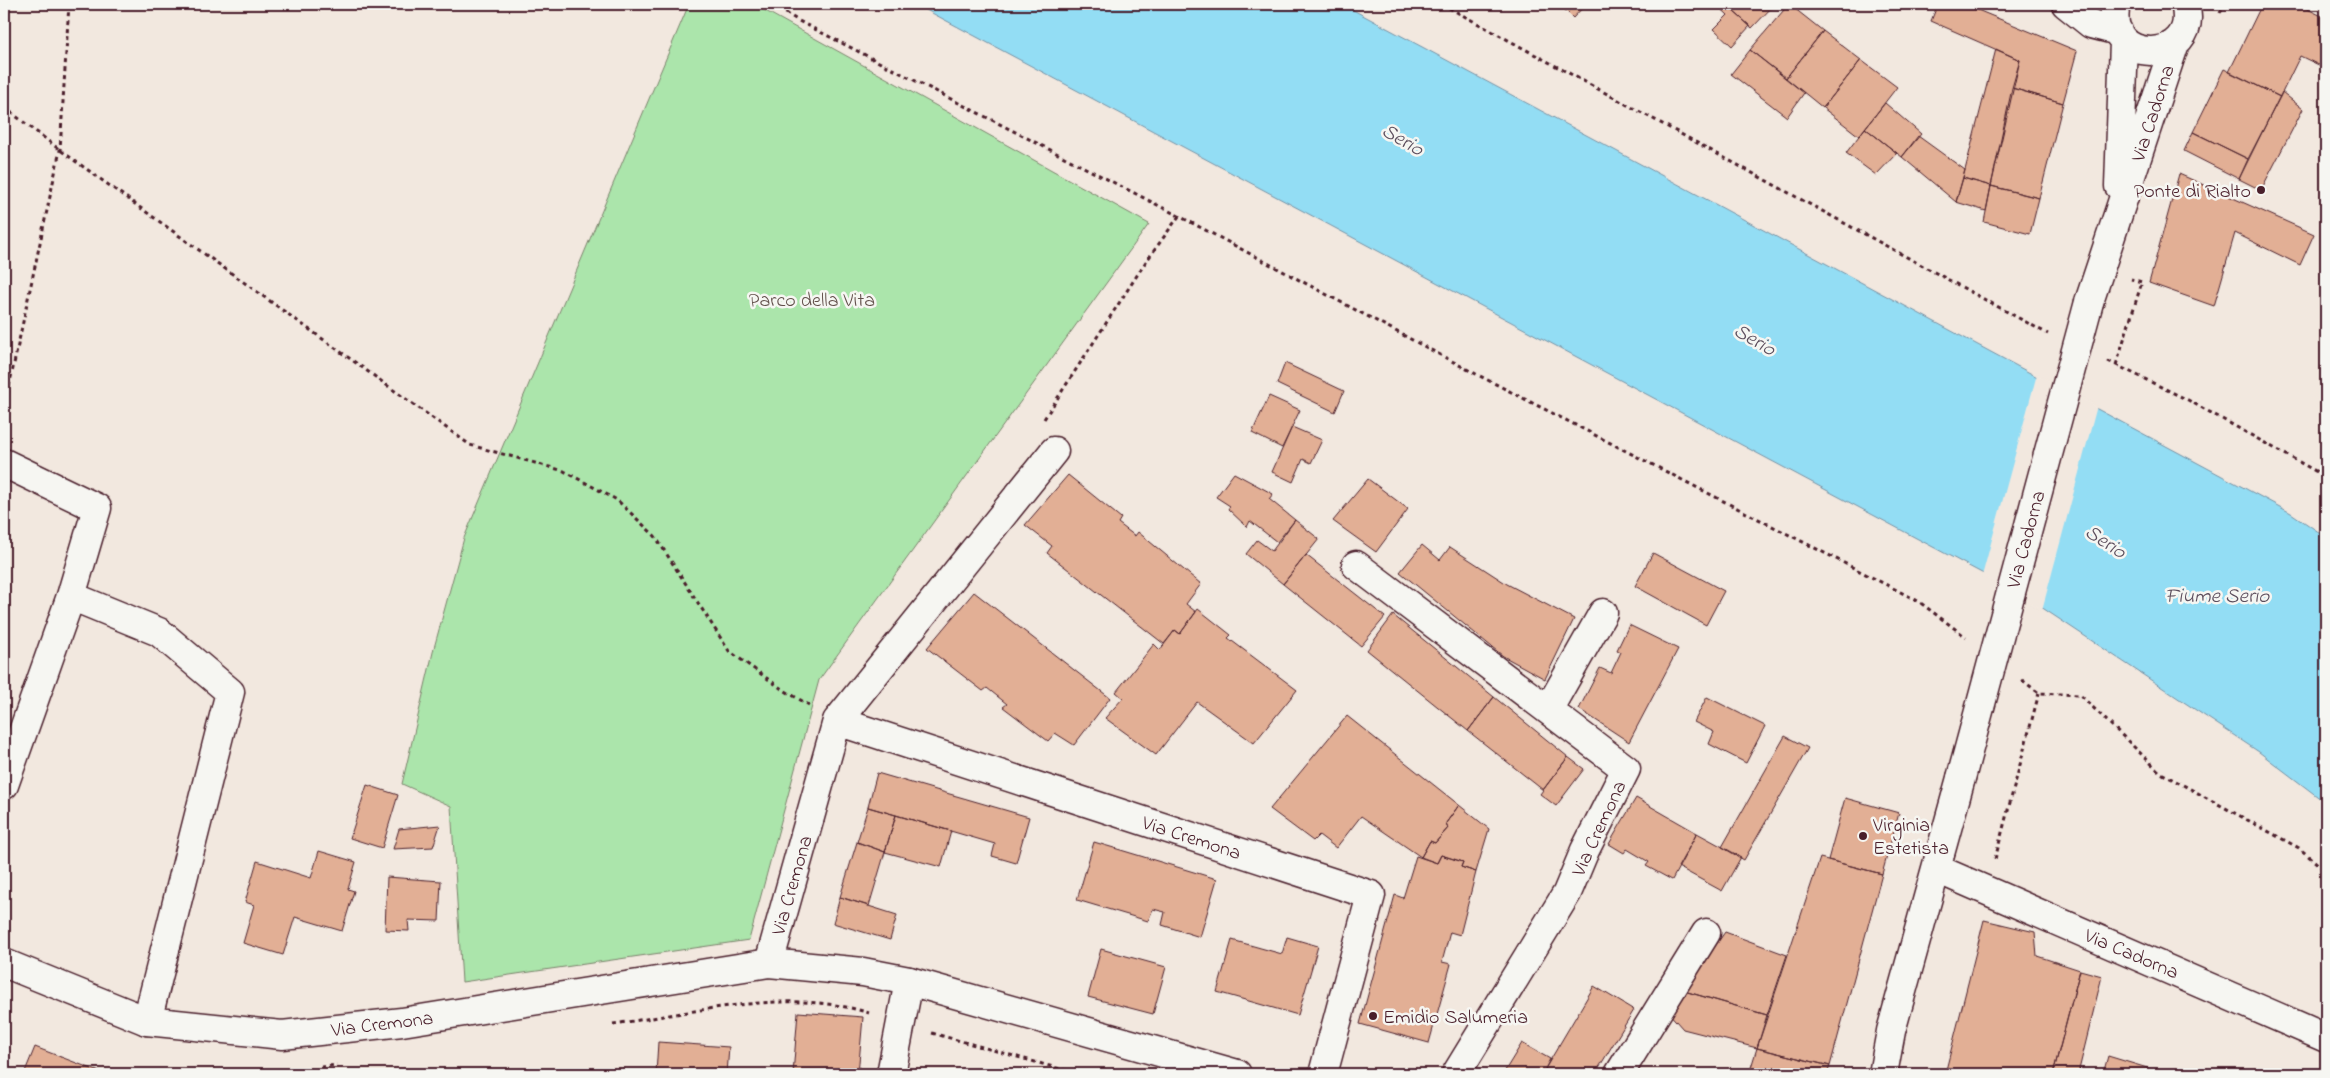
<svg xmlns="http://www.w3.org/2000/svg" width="2330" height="1078" viewBox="0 0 2330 1078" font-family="'Indie Flower',sans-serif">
<rect width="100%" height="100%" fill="#f2e8df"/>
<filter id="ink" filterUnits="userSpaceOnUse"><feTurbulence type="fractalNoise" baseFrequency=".02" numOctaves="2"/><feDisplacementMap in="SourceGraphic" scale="10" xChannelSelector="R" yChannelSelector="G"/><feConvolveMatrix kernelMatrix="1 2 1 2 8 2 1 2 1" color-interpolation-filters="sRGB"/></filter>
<g filter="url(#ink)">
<path fill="#abe5ab" stroke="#7a826b" d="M689 4H753L1149 224 819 680 749 940 462 982 451 806 402 784 434 648 464 538Z"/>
<path fill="#93ddf4" stroke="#7691a4" d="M915 4H1342L2291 513 2326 537V803L2259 752 2023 595Z"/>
<path fill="#f2e8df" d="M2037 374 2097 406 2042 610 1982 576Z"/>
<path fill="#e2af95" stroke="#4a1f2b" d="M1559 4H1586L1573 18Z
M1716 4H1738L1732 10 1750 26 1732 46 1714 29 1728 15Z
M1738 4H1775L1752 28 1732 10Z
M1789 4 1823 31 1786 78 1750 50Z
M1938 4H1963L2077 51 2063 103 2012 88 2020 60 1931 21Z
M2262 4H2297L2326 18V60L2323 67 2300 56 2280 97 2229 72Z
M1823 31 1861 60 1823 108 1786 78Z
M1996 49 2020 60 1991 186 1963 178Z
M1750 50 1804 93 1787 117 1731 74Z
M1861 60 1897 87 1859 136 1823 108Z
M2224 69 2280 97 2248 159 2193 132Z
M2012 88 2063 103 2039 198 1991 186Z
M2282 92 2303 109 2261 190 2239 179Z
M1885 103 1921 134 1902 157 1865 128Z
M1865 128 1897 153 1876 175 1846 153Z
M2193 132 2248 159 2239 179 2184 151Z
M1918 136 1965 170 1956 202 1902 157Z
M2179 174 2314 234 2300 265 2235 233 2214 306 2149 283Z
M1963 178 1991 186 1986 211 1956 202Z
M1991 186 2039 198 2030 234 1984 222Z
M1285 363 1344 391 1335 412 1277 384Z
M1269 396 1300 410 1282 448 1252 433Z
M1292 427 1322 440 1311 463 1303 459 1293 482 1272 472Z
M1234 473 1273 494 1269 499 1295 520 1277 542 1250 521 1247 527 1228 509 1230 506 1216 497Z
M1068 475 1121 518 1118 523 1135 536 1138 532 1201 584 1186 604 1196 612 1180 634 1175 630 1164 644 1047 553 1052 546 1025 525Z
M1368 479 1408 509 1376 552 1333 521Z
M1295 520 1319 539 1283 584 1246 554 1257 540 1272 551Z
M1422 545 1440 560 1450 547 1507 584 1574 619 1545 679 1503 656 1400 572Z
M1653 553 1724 591 1706 625 1635 586Z
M1306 555 1385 617 1361 646 1283 584Z
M974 592 1110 698 1074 745 1055 733 1048 741 1003 707 1007 704 987 688 983 691 927 648Z
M1198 609 1231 635 1228 638 1297 690 1254 743 1197 702 1156 755 1105 718 1123 698 1116 692 1154 644 1160 650 1175 630 1180 634Z
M1393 615 1494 697 1468 731 1367 650Z
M1629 625 1678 649 1629 742 1579 709 1600 668 1611 673 1621 652 1617 650Z
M1494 697 1568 757 1543 790 1468 731Z
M1707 697 1765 726 1746 763 1709 744 1714 732 1694 722Z
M1347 716 1459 805 1446 823 1448 828 1435 843 1430 841 1421 857 1361 816 1336 848 1319 835 1313 841 1270 809Z
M1785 736 1808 748 1744 860 1722 847Z
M1568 757 1584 769 1556 806 1540 794Z
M877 773 1029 817 1016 863 992 856 995 844 868 807Z
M367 785 398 795 382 848 350 838Z
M1636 798 1697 833 1672 880 1646 866 1649 862 1627 849 1624 853 1609 844Z
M1845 798 1899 813 1882 874 1828 860Z
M1459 805 1489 829 1476 872 1461 867 1463 862 1441 855 1437 863 1421 857 1430 841 1435 843 1448 828 1446 823Z
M868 807 896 815 885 852 857 842Z
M896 815 951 831 941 867 885 852Z
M440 825 433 847 393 849 399 829Z
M1697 833 1741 857 1722 891 1678 867Z
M857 842 885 852 869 906 840 897Z
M1094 842 1217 879 1200 937 1162 925 1165 912 1153 909 1148 921 1077 900Z
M319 851 356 862 348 889 354 891 342 931 295 917 283 955 243 943 254 905 245 902 257 861 311 878Z
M1441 855 1463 862 1461 867 1476 872 1460 935 1450 932 1442 962 1451 964 1429 1043 1360 1024 1395 895 1403 898 1416 856 1437 863Z
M1820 858 1882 874 1830 1066 1757 1048Z
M387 877 441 881 439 921 408 920 409 931 385 930Z
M840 897 897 915 890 940 833 923Z
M1984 920 2035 932 2037 956 2080 970 2053 1074H1945Z
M1725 932 1787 955 1767 1015 1684 991Z
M1287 937 1318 946 1298 1015 1217 992 1232 940 1282 954Z
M1101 949 1166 967 1153 1014 1088 997Z
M2080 970 2102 976 2078 1074H2053Z
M1594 986 1634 1010 1595 1074H1553L1545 1069Z
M1684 991 1767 1015 1757 1048 1683 1029 1668 1012Z
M798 1012 863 1017 858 1074H793Z
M658 1042 729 1047 727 1074H656Z
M1522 1043 1550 1059 1545 1069 1553 1074H1503Z
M35 1047 105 1074H24Z
M1757 1048 1830 1066 1827 1074H1749Z
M2108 1056 2167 1074H2103Z"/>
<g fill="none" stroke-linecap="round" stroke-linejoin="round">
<g stroke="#4a1f2b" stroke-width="31">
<path id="street" d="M4 463 97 508 71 596 4 785
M1356 565 1626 769 1585 850 1567 893 1456 1074
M71 596 159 632 230 692 147 1021
M1548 710 1603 613
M837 721 1371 895 1323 1074
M1937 869 2326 1038
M769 963 837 721 1054 451
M891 1074 909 981
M1619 1074 1706 933"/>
</g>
<g stroke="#4a1f2b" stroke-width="31">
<path id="secondary" d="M2066 4 2091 24 2118 31
M2116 4C2101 68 2202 65 2185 4
M2119 186 2124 41
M2089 302 2175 43
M4 963 147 1021 282 1035 402 1022 769 963 863 972 909 981 1237 1074
M1883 1074 1891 1031 1961 778"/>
</g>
<path stroke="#4a1f2b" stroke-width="3" stroke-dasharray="4 4" stroke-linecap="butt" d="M772 4 797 20 1179 216 1478 375 1918 601 1966 637
M1442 4 2048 334
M2220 13 2224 4
M4 107 60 150 470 445 564 471 617 500 655 536 729 651 782 689 809 705
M2108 361 2188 400 2326 477
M2116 365 2142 282 2131 279
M4 410 60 150 69 4
M1044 419 1145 263 1179 216
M2022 680 2039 693 2080 695 2161 773 2299 848 2326 871
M1995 859 2039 693
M613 1024C694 1013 789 987 869 1013
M932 1033 1078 1074
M321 1067 337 1065"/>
<use href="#street" stroke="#f6f6f2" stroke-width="28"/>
<use href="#secondary" stroke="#f6f6f2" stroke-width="28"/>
<g stroke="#4a1f2b" stroke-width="31" stroke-linecap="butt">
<path id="secondary-bridge" d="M1961 778 2089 302"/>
</g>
<use href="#secondary-bridge" stroke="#f6f6f2" stroke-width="28"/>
</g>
</g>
<g fill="#4a1f2b" stroke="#f6f6f2" stroke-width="2">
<circle cx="2261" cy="190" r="5"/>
<circle cx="1863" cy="836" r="5"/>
<circle cx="1373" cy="1016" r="5"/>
</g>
<g text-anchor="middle" stroke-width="5" stroke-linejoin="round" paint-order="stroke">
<g font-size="20" fill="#4a1f2b" stroke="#f6f6f2">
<text transform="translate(2152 113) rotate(-72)" y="7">Via Cadorna</text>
<text transform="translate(2025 539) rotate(-75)" y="7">Via Cadorna</text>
<text transform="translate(1598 828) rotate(-65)" y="7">Via Cremona</text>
<text transform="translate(1192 837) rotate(18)" y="7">Via Cremona</text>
<text transform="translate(791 885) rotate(-74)" y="7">Via Cremona</text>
<text transform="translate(2132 953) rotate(23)" y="7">Via Cadorna</text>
<text transform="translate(382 1023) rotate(-7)" y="7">Via Cremona</text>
</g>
<g font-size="20" fill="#4a1f2b" stroke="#f6f6f2" text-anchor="start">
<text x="2251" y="197" text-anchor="end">Ponte di Rialto</text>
<text x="1873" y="831">Virginia<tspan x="1873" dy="23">Estetista</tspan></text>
<text x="1383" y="1023">Emidio Salumeria</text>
</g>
<g font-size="20" fill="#62504b" stroke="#f6f6f2">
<text x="812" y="306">Parco della Vita</text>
</g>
<g font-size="21" font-style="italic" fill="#5c4e5d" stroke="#f6f6f2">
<text transform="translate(1403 139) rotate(30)" y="7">Serio</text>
<text transform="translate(1755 339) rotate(30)" y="7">Serio</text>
<text transform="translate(2106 541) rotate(33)" y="7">Serio</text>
<text x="2217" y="602">Fiume Serio</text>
</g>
</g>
<rect width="2330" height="1078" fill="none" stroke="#f6f6f2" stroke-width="20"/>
<rect x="10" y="10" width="2310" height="1058" fill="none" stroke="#4a1f2b" stroke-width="2" filter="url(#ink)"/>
</svg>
